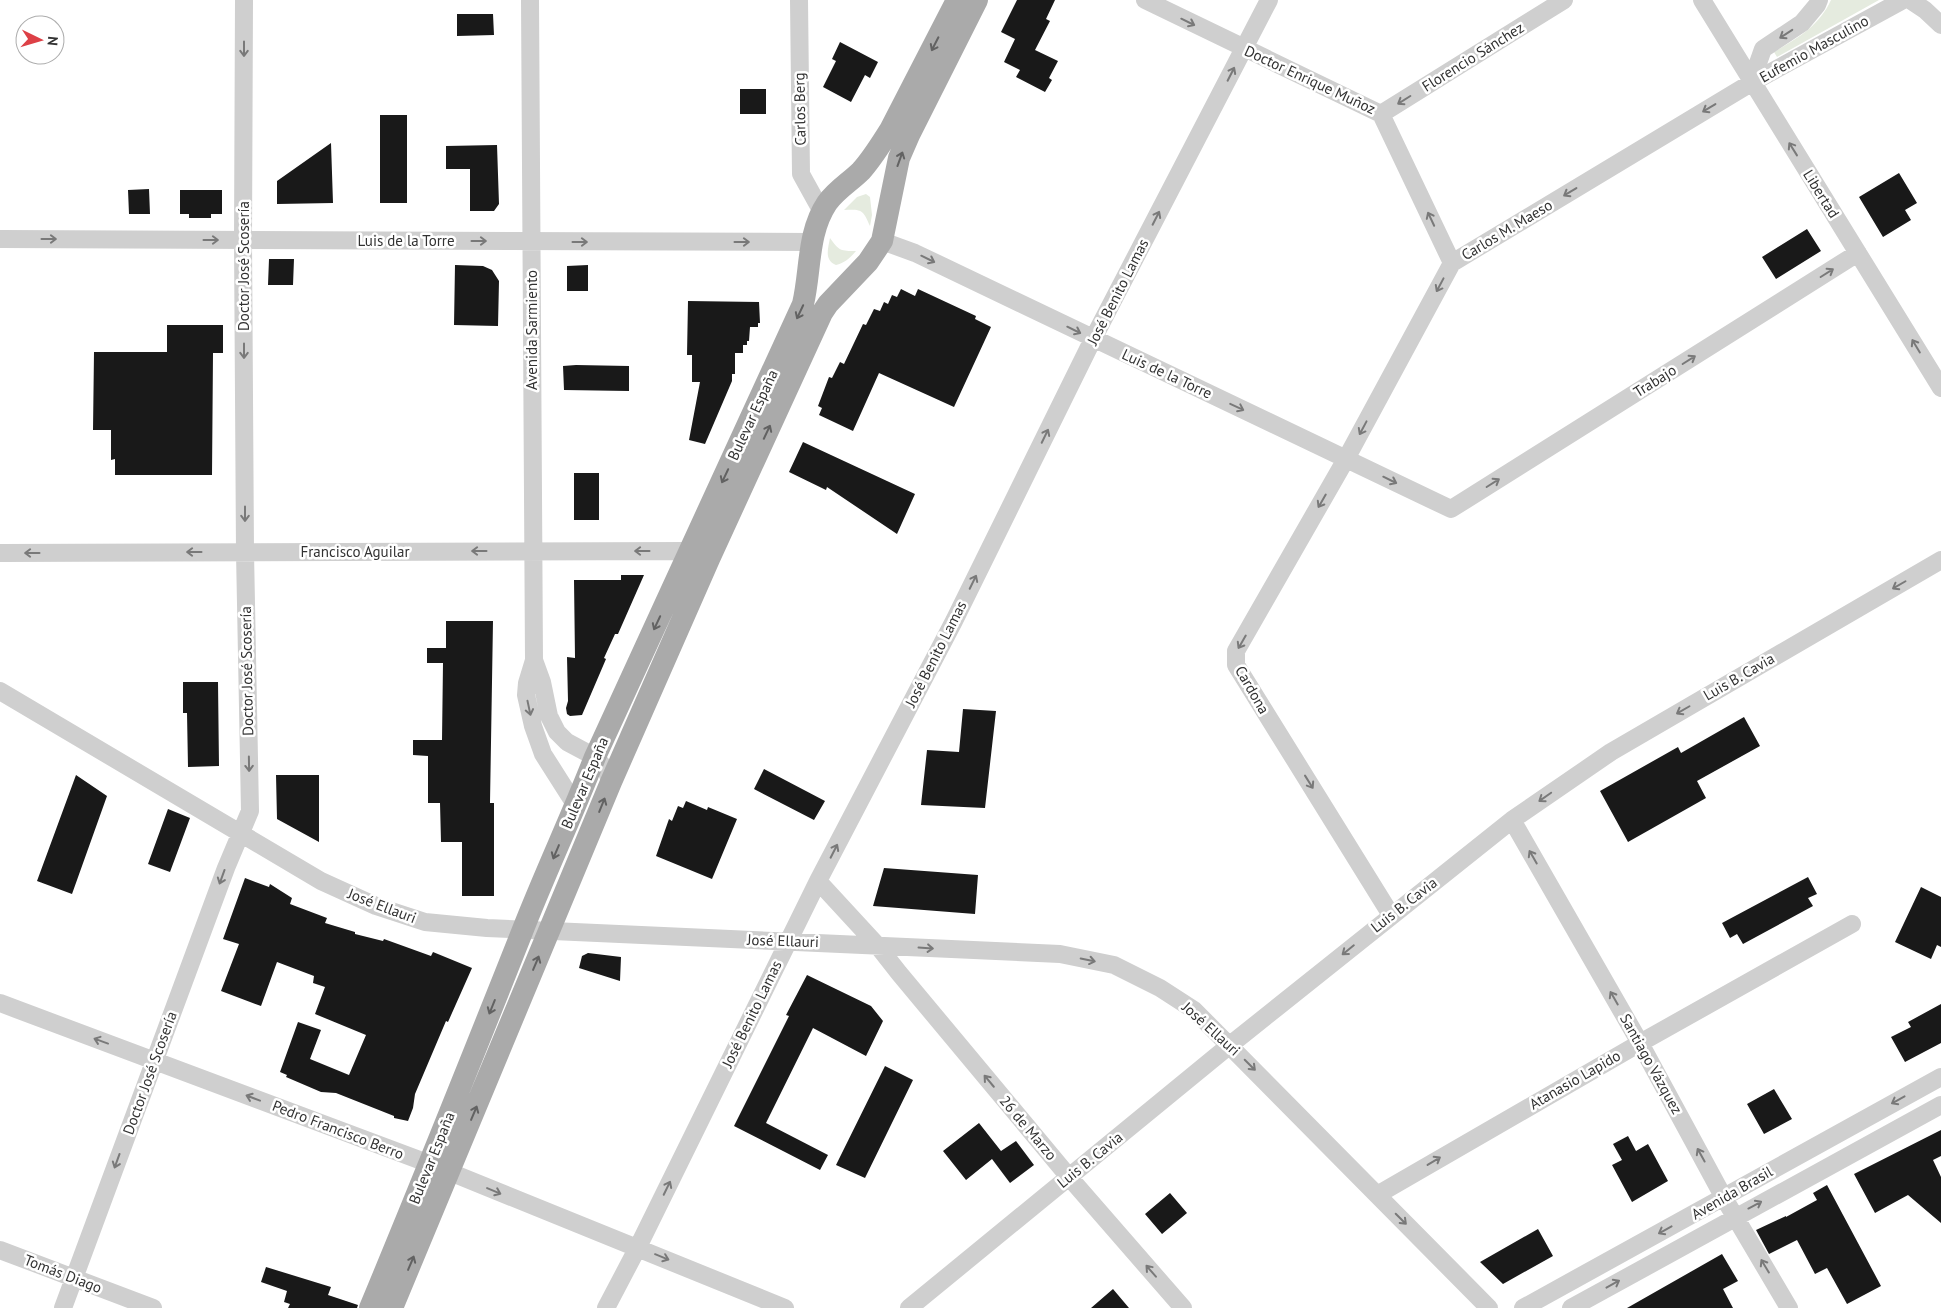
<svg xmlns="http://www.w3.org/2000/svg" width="1941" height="1308" viewBox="0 0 1941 1308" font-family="'PT Sans',sans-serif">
<rect width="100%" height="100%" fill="#fff"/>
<path fill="#e5ebdf" d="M1831 0H1879L1777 57 1774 52C1798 38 1819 26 1831 0Z
M866 194 870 197 872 215 870 226C863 210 862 209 844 210L857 197Z
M830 238C839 251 841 251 856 251 851 257 845 263 836 265 824 260 828 249 830 238Z"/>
<path fill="#191919" d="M1017 0H1055L1046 19 1050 21 1035 50 1058 61 1049 78 1052 80 1045 92 1016 77 1020 70 1004 62 1015 39 1001 32Z
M457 14H493L494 35 457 36Z
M840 42 878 62 870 78 865 75 851 102 823 87 836 61 832 59Z
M740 89H766V114H740Z
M380 115H407V203H380Z
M331 143 333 203 277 204V181Z
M497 145 499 204 494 211H470V169H446V146Z
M1899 173 1917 203 1905 210 1911 220 1883 237 1859 197Z
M149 189 150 214H129L128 190Z
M180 190H222V214H211V218H189V214H180Z
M1807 229 1821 251 1776 279 1762 257Z
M269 259H294L293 285H268Z
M455 265 483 266 492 270 499 281 498 326 454 325Z
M588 265V291H567V266Z
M901 289 915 296 918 289 976 316 975 319 991 327 954 407 879 373 853 431 819 415 822 408 818 406 829 377 832 378 840 362 844 364 863 324 866 325 874 309 880 311 884 302 888 304 892 295 897 297Z
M688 301 759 302 760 323H758V327H750L749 341H747V345H743V353H735V374H732V381L705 444 689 440 700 382H692V355H687Z
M167 325H223V353H213L212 475H115V459L111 460V430H93L94 352H167Z
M576 365 629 366V391L564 390 563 366Z
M803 442 915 494 897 534 827 487 826 490 789 472Z
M574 473H599V520H574Z
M621 575H644L618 634H615L604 658 606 659 582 715 570 716 567 714 566 708 568 701 567 657 575 658 574 580H621Z
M446 621H493L490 803H494V896H462V842H441L440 803H428V756L413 755V740H442L443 663H427V648H446Z
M183 682H218L219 766 188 767 187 713H183Z
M963 709 996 711 985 808 921 805 927 750 959 752Z
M1744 717 1760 746 1697 781 1706 798 1628 842 1600 791 1678 747 1681 753Z
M764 769 825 801 814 820 754 789Z
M76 775 107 796 72 894 37 881Z
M276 775H319V842L277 819Z
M686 801 707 810 708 807 737 819 712 879 656 856 669 819 672 821 678 806 683 808Z
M168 809 190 818 170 872 148 864Z
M884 868 978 875 975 914 873 906Z
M1808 877 1817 894 1808 898 1813 906 1743 944 1737 934 1730 938 1722 923Z
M245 878 269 887 270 884 292 898 290 904 327 918 325 923 355 932V934L383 941 384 939 431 956 433 952 472 968 448 1022 446 1021 415 1094 413 1108 408 1121 394 1118V1116L336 1093 321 1092 286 1077 287 1075 280 1072 298 1022 321 1030 310 1059 349 1075 366 1035 315 1014 325 987 313 983 314 976 277 962 261 1006 221 991 239 944 223 939Z
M1921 887 1941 897V947L1937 945 1931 959 1895 942Z
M588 953 621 957 620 981 579 968 582 956Z
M807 975 871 1006 883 1021 866 1056 813 1028 766 1123 828 1155 820 1170 734 1126 789 1016 786 1015Z
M1941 1004V1043L1905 1062 1891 1037 1911 1027 1908 1022Z
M885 1066 913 1080 865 1178 836 1165Z
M1774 1089 1792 1119 1764 1134 1747 1104Z
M979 1123 1001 1151 1016 1141 1034 1165 1010 1183 992 1159 966 1180 943 1151Z
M1941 1130V1156L1933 1160 1941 1177V1223L1908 1195 1875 1213 1854 1174Z
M1628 1136 1636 1151 1648 1144 1668 1181 1632 1202 1612 1165 1622 1160 1613 1144Z
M1827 1185 1881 1286 1847 1304 1827 1268 1815 1274 1797 1240 1769 1254 1756 1230 1786 1216V1217L1817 1200 1813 1193Z
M1170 1193 1187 1213 1162 1234 1145 1214Z
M1538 1229 1553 1256 1503 1284 1480 1262Z
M1722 1254 1738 1281 1723 1289 1733 1308H1627Z
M266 1267 331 1287 328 1295 358 1305 357 1308H288L290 1304 284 1302 287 1291 261 1282Z
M1113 1289 1129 1308H1091Z"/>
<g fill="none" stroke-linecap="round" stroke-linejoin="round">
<path stroke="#cfcfcf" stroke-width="18" d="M530 0 534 660 527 683 526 695 533 726 543 754 576 806
M799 0 801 174 822 212
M1145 0 1381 114 1452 263
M1702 0 1941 388
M1910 0 1925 10 1941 25
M1751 83 1763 49 1802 23 1817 5 1819 0
M1381 114 1564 0
M0 239 812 242
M882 241 915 253 1451 509 1858 253
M0 553 690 551 699 555
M534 660 542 682 549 716 557 732 567 742 595 757 605 768 611 782
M0 691 321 881 376 906 425 922 487 928 1060 954 1114 965 1160 988 1194 1010 1489 1308
M1512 820 1640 1043 1724 1198 1789 1308
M818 881 877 945 899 973 1069 1177 1183 1308
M1391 915 1236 665V651L1346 459 1452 263 1751 83 1903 0
M0 1003 430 1164 785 1308
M1377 1195 1640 1043 1852 924
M0 1250 153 1308
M63 1308 226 868 250 811 245 552 243 240 244 0
M606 1308 638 1247 818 881 954 621 1093 339 1269 0
M909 1308 1230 1045 1512 820 1611 752 1941 560
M1523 1308 1941 1077
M1571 1308 1941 1105"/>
<path stroke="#aaa" stroke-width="22" d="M370 1308C422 1183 472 1058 522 932 545 873 572 816 595 757L803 304C811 270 807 233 827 203 836 190 850 182 861 171 872 159 881 144 890 130L957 0
M392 1308 611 782 709 559 822 313 828 304 868 262 882 241 899 158 909 135 977 0"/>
</g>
<defs><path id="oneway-shaft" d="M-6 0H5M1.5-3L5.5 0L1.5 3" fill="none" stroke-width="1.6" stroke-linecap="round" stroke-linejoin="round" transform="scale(1.25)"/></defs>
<g stroke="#797979">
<use href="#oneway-shaft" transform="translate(1188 22) rotate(26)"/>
<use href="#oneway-shaft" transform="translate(1786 34) rotate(147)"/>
<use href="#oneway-shaft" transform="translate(244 49) rotate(90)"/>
<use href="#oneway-shaft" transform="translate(1231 74) rotate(-63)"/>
<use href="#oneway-shaft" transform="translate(1404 100) rotate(148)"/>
<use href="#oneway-shaft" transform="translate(1709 108) rotate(149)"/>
<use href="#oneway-shaft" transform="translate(1793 149) rotate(-122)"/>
<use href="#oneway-shaft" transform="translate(1570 192) rotate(149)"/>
<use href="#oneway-shaft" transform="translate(1156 218) rotate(-63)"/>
<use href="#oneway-shaft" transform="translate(1431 219) rotate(-115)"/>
<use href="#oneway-shaft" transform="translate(49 239)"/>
<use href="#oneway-shaft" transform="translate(211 240)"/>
<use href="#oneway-shaft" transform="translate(479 241)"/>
<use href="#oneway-shaft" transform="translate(580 242)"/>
<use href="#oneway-shaft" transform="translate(742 242)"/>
<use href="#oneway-shaft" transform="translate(928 259) rotate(26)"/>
<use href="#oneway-shaft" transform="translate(1827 273) rotate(-32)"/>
<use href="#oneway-shaft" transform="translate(1440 285) rotate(118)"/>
<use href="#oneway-shaft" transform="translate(1074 330) rotate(26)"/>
<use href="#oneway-shaft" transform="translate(1916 346) rotate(-121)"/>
<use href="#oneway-shaft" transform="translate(244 351) rotate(90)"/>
<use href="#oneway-shaft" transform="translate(1689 360) rotate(-32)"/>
<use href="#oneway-shaft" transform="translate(1237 407) rotate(25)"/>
<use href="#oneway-shaft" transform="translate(1363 428) rotate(118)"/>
<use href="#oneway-shaft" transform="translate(1045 436) rotate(-64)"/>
<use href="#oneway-shaft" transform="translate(1390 480) rotate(26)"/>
<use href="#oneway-shaft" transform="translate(1493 483) rotate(-32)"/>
<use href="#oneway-shaft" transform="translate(1322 501) rotate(120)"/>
<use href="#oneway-shaft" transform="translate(245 514) rotate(90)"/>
<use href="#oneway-shaft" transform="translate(479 551) rotate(180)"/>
<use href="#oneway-shaft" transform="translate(642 551) rotate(-180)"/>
<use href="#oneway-shaft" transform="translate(194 552) rotate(180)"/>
<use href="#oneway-shaft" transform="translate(32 553) rotate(180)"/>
<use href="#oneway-shaft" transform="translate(973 582) rotate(-64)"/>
<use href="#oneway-shaft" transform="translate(1899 585) rotate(150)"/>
<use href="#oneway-shaft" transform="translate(1242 642) rotate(120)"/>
<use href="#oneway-shaft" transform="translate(529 708) rotate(78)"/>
<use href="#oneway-shaft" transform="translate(1683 710) rotate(150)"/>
<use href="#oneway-shaft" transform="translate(249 764) rotate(89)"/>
<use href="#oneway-shaft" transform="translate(1309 782) rotate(58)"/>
<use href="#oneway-shaft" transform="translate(1545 797) rotate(145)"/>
<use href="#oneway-shaft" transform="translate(834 851) rotate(-63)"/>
<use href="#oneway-shaft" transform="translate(1533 857) rotate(-120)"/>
<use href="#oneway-shaft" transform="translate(222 877) rotate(110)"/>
<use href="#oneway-shaft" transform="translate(926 948) rotate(4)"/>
<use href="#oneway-shaft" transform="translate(1348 950) rotate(141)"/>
<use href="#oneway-shaft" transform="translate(1088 960) rotate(12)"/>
<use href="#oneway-shaft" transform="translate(1614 998) rotate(-120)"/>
<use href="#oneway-shaft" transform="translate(101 1041) rotate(-160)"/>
<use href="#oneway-shaft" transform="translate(1250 1065) rotate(45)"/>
<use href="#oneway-shaft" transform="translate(989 1081) rotate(-130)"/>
<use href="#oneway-shaft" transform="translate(253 1098) rotate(-159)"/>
<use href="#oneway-shaft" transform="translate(1898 1100) rotate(151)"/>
<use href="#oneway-shaft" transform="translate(1701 1155) rotate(-119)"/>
<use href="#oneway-shaft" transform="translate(117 1161) rotate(110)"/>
<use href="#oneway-shaft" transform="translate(1434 1161) rotate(-31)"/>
<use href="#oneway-shaft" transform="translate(667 1188) rotate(-64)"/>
<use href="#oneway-shaft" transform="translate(494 1191) rotate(23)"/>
<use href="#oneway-shaft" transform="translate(1755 1205) rotate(-28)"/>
<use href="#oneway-shaft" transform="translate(1401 1219) rotate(45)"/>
<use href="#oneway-shaft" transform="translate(1665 1230) rotate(151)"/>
<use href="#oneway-shaft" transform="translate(662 1257) rotate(22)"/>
<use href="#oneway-shaft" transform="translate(1765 1266) rotate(-121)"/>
<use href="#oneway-shaft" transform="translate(1151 1271) rotate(-131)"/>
<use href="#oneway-shaft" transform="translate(1613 1284) rotate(-29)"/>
</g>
<g stroke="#626262">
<use href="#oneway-shaft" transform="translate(935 44) rotate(117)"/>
<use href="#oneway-shaft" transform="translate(900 159) rotate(-70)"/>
<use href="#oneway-shaft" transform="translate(800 312) rotate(115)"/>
<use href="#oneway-shaft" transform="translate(767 432) rotate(-65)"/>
<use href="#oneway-shaft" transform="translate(725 476) rotate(115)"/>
<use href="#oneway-shaft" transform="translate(657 623) rotate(115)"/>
<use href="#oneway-shaft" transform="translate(602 805) rotate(-68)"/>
<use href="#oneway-shaft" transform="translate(556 852) rotate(113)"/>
<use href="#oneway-shaft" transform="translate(536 963) rotate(-67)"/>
<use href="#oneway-shaft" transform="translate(492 1007) rotate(112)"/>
<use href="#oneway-shaft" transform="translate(474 1113) rotate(-67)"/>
<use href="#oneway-shaft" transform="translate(411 1263) rotate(-67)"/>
</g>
<g text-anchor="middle" stroke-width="5" stroke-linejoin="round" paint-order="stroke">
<g font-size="15" fill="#323232" stroke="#fff">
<text transform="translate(1814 49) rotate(-29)" y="5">Eufemio Masculino</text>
<text transform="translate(1473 57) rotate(-32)" y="5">Florencio Sánchez</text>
<text transform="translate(1310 80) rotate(25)" y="5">Doctor Enrique Muñoz</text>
<text transform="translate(800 109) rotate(-91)" y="5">Carlos Berg</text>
<text transform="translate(1821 194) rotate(58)" y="5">Libertad</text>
<text transform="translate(1507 230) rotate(-31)" y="5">Carlos M. Maeso</text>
<text x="406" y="246">Luis de la Torre</text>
<text transform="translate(244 266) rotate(-90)" y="5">Doctor José Scosería</text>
<text transform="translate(1118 292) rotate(-63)" y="5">José Benito Lamas</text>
<text transform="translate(532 330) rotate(-90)" y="5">Avenida Sarmiento</text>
<text transform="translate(1167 374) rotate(25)" y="5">Luis de la Torre</text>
<text transform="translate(1655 381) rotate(-32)" y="5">Trabajo</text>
<text transform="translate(753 415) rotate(-65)" y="5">Bulevar España</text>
<text x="355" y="557">Francisco Aguilar</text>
<text transform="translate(936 654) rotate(-63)" y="5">José Benito Lamas</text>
<text transform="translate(247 671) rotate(-91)" y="5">Doctor José Scosería</text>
<text transform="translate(1739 677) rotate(-30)" y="5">Luis B. Cavia</text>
<text transform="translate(1252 690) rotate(60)" y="5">Cardona</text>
<text transform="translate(585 783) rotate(-67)" y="5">Bulevar España</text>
<text transform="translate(1404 905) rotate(-38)" y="5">Luis B. Cavia</text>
<text transform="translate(382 906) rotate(21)" y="5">José Ellauri</text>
<text transform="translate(783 941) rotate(2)" y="5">José Ellauri</text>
<text transform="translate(752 1014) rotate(-64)" y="5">José Benito Lamas</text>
<text transform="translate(1211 1029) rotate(42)" y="5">José Ellauri</text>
<text transform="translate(1651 1064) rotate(61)" y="5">Santiago Vázquez</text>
<text transform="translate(150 1073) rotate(-70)" y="5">Doctor José Scosería</text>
<text transform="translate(1575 1080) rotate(-30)" y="5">Atanasio Lapido</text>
<text transform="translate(1028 1128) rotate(50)" y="5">26 de Marzo</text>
<text transform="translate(338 1130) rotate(21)" y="5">Pedro Francisco Berro</text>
<text transform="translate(432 1158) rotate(-68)" y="5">Bulevar España</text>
<text transform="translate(1090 1160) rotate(-39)" y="5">Luis B. Cavia</text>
<text transform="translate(1732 1193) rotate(-30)" y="5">Avenida Brasil</text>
<text transform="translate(63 1274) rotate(21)" y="5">Tomás Diago</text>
</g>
</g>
<g transform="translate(40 40) rotate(95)"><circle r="24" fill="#ffffff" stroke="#adadad"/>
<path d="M0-4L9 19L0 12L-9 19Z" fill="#dd4046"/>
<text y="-8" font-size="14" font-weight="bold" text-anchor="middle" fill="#323232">N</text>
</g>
</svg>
